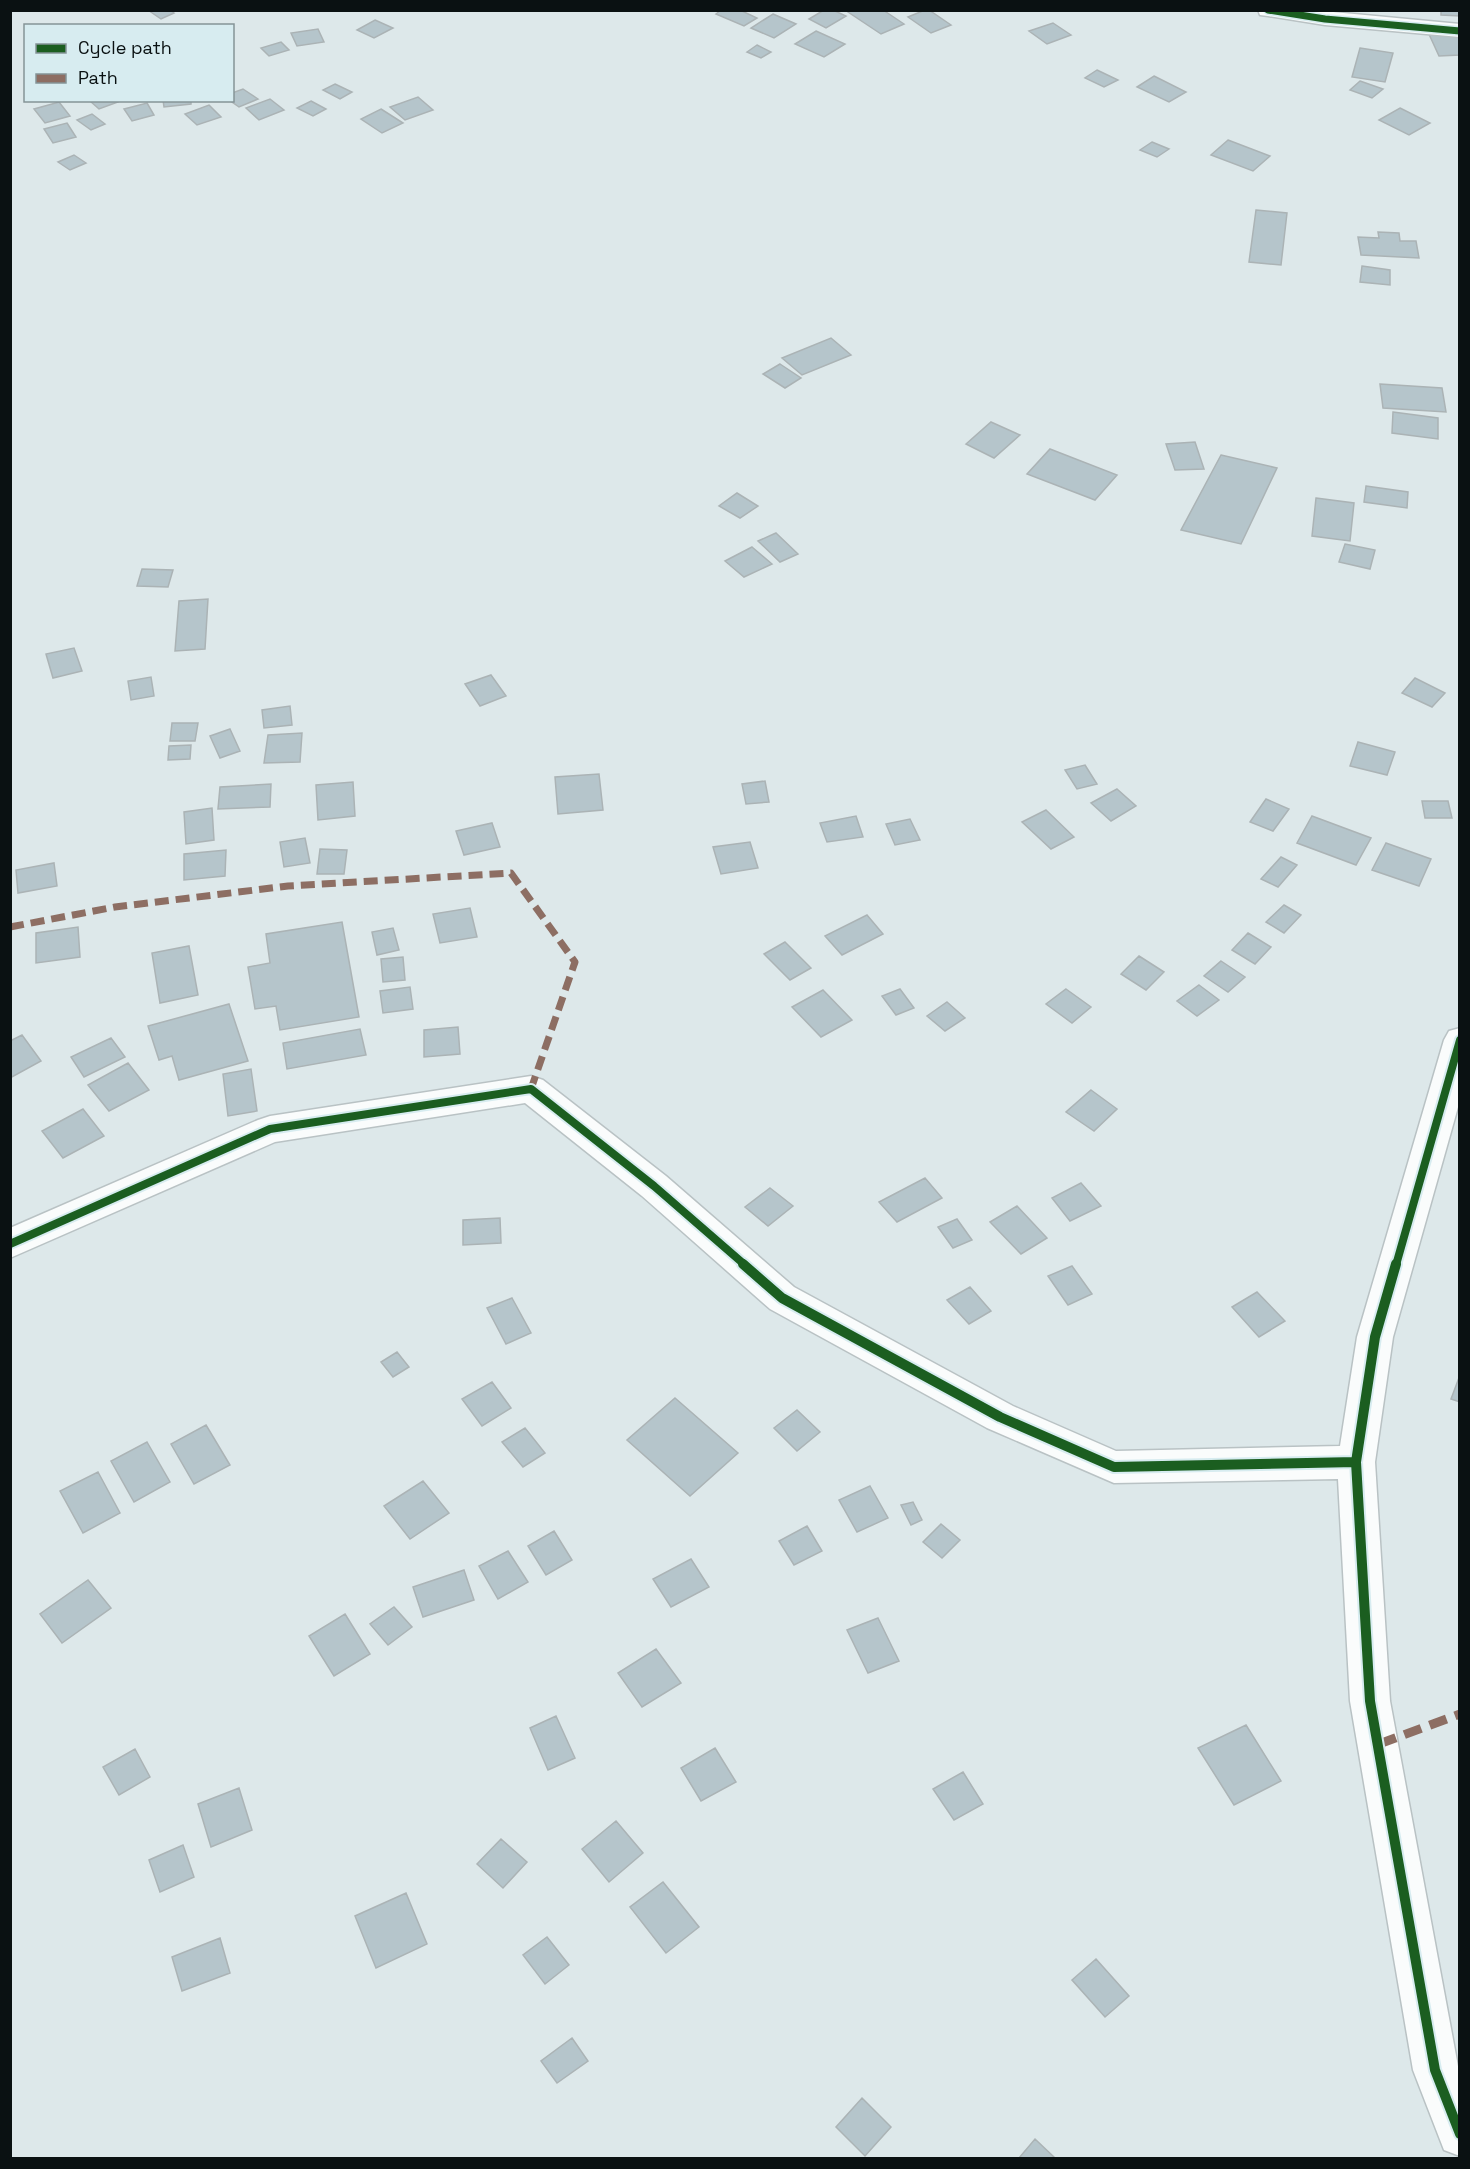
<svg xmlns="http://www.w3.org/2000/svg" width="1470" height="2169" viewBox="0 0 1470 2169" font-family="'Space Grotesk',sans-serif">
<rect width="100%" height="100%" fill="#dde8ea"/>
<path fill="#b5c5cb" stroke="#abb3b5" stroke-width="1.5" d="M148 10H170L174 13 161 19Z
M721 10H740L757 18 744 26 716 14Z
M824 10H833L846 16 826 28 809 19Z
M845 10H883L904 24 881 34Z
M925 10H929L951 25 931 33 908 17Z
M1441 10H1460V16L1441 15Z
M773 14 796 24 774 38 751 28Z
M375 20 393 28 374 38 357 30Z
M1053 23 1071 35 1047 44 1029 31Z
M318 29 324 42 297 46 291 33Z
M816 31 845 44 824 57 795 44Z
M1428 32H1460V55L1439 56Z
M281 42 289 50 269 56 261 48Z
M757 45 771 52 761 58 747 52Z
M1360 48 1393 53 1385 82 1352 77Z
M1097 70 1118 80 1104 87 1085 78Z
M1154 76 1186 92 1169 102 1137 87Z
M1360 81 1383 89 1372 98 1350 90Z
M335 84 352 92 340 99 323 90Z
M243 89 258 99 239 107 229 100H232V93Z
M418 97 433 110 405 120 390 107Z
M270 99 284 110 259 120 246 108Z
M116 100 118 102 99 109 90 101Z
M163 100H191V104L164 107Z
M311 101 326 109 313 116 297 108Z
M59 102 70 116 45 123 34 109Z
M147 103 154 115 132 121 124 109Z
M209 105 221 117 197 125 185 114Z
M1400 108 1430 123 1409 135 1379 120Z
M381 109 403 123 382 133 361 119Z
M92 114 105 124 91 130 77 120Z
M67 123 76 137 53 143 44 129Z
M1228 140 1270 156 1253 171 1211 155Z
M1152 142 1169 149 1157 157 1140 150Z
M74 155 86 163 70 170 58 162Z
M1256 210 1287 213 1281 265 1249 262Z
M1378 232 1399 233 1400 241H1416L1419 258 1361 255 1358 237 1379 238Z
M1362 266 1390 270V285L1360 282Z
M831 338 851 355 802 375 782 358Z
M780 364 801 378 785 388 763 374Z
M1380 384 1442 388 1446 412 1383 408Z
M1393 412 1438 418V439L1392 433Z
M991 422 1020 435 994 458 966 444Z
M1195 442 1204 469 1175 470 1166 444Z
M1050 449 1117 475 1095 500 1027 474Z
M1221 455 1277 468 1241 544 1181 530Z
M1366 486 1408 492 1407 508 1364 502Z
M737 493 758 506 740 518 719 506Z
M1316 498 1354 503 1350 541 1312 536Z
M776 533 798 554 780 562 758 541Z
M1345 544 1375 550 1370 569 1339 562Z
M752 547 772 564 744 577 725 561Z
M142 569 173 570 168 587 137 586Z
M208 599 205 649 175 651 179 601Z
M74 648 82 671 53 678 46 654Z
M491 675 506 696 480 706 465 684Z
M151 677 154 696 131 700 128 681Z
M1415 678 1445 693 1432 707 1402 693Z
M290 706 292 725 264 728 262 710Z
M172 723H198L195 741H170Z
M230 729 240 751 220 758 210 736Z
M302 733 300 762 264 763 268 735Z
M1358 742 1395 752 1387 775 1350 766Z
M191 745 190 759 168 760 169 746Z
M1085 765 1097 784 1077 789 1065 770Z
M599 774 603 810 558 814 555 777Z
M765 781 769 802 746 804 742 784Z
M353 782 355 816 318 820 316 785Z
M271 784 270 807 218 809 220 787Z
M1117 789 1136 806 1111 821 1091 803Z
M1266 799 1289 809 1273 831 1250 822Z
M1422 801H1448L1452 818H1425Z
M212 808 214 840 186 844 184 812Z
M1046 810 1074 837 1051 849 1022 822Z
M856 816 863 837 827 842 820 823Z
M1312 816 1371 838 1356 865 1297 843Z
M910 819 920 840 895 845 886 824Z
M492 823 500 847 464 855 456 831Z
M305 838 310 863 284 867 280 842Z
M750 842 758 868 721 874 713 847Z
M1386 843 1431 859 1419 886 1372 870Z
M320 849 347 850 344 874H317Z
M226 850 225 876 184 880V854Z
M1281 857 1297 865 1278 887 1261 879Z
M54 863 57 886 18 893 16 870Z
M1284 905 1301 915 1284 933 1266 922Z
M470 908 477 937 440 943 433 914Z
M867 915 883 934 842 955 825 936Z
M342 922 359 1017 280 1030 276 1006 255 1009 248 967 270 963 266 934Z
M78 927 80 957 36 963V933Z
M393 928 399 950 377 955 372 932Z
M1248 933 1271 947 1255 964 1232 950Z
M785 942 811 968 790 980 764 954Z
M189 946 198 995 160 1003 152 953Z
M1139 956 1164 972 1146 990 1121 974Z
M403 957 405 980 383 982 381 959Z
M1221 961 1245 977 1228 992 1204 976Z
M1199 985 1219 1000 1197 1016 1177 1001Z
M410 987 413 1009 383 1013 380 991Z
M900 989 914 1008 896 1015 882 996Z
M1066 989 1091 1007 1072 1023 1046 1004Z
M823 990 852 1020 821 1037 792 1007Z
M947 1002 965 1018 945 1031 927 1016Z
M229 1004 248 1061 179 1080 172 1056 159 1060 148 1026Z
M458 1027 460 1054 424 1057V1030Z
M360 1029 366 1055 287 1069 283 1043Z
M22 1035 41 1061 10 1078V1041Z
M111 1038 125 1057 84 1077 71 1057Z
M128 1063 149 1090 109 1111 88 1085Z
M251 1069 257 1111 228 1116 223 1074Z
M1091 1090 1117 1109 1094 1131 1066 1112Z
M83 1109 104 1136 63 1158 42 1131Z
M925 1178 942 1198 897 1222 879 1202Z
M1081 1183 1101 1206 1070 1221 1052 1198Z
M770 1188 793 1206 768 1226 745 1207Z
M1017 1206 1047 1238 1021 1254 990 1222Z
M500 1218 501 1243 463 1245V1220Z
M957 1219 972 1240 953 1248 938 1227Z
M1072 1266 1092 1294 1068 1305 1048 1276Z
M970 1287 991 1311 969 1324 947 1300Z
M1257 1292 1285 1321 1259 1337 1232 1307Z
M512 1298 531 1333 506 1344 487 1308Z
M397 1352 409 1367 393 1377 381 1362Z
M1460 1375V1402L1451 1399Z
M492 1382 511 1408 482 1426 462 1399Z
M675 1398 738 1453 690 1496 627 1440Z
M797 1410 820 1432 797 1451 774 1428Z
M206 1425 230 1465 194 1484 171 1444Z
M525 1428 545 1453 523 1467 502 1442Z
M147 1442 170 1482 134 1502 111 1461Z
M98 1472 120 1513 83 1533 60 1491Z
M423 1481 449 1513 410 1539 384 1506Z
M870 1486 888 1518 857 1532 839 1500Z
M913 1502 922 1520 911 1525 901 1505Z
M941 1524 960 1540 942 1558 923 1542Z
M807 1526 822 1551 794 1565 779 1541Z
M554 1531 572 1560 546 1575 528 1546Z
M508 1551 528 1582 498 1599 479 1566Z
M691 1559 709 1587 671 1607 653 1579Z
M464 1570 474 1600 423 1617 413 1587Z
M88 1580 111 1608 62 1643 40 1614Z
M394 1607 412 1627 388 1645 370 1624Z
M345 1614 370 1654 334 1676 309 1636Z
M878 1618 899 1661 868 1673 847 1630Z
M656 1649 681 1683 642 1707 618 1673Z
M556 1716 575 1758 548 1770 530 1728Z
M1246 1725 1281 1781 1234 1805 1198 1748Z
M715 1748 736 1782 701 1801 681 1768Z
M135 1749 150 1777 119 1795 103 1767Z
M963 1772 983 1804 954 1820 933 1789Z
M239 1788 252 1830 211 1847 198 1804Z
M616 1821 643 1853 609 1882 582 1849Z
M501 1839 527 1862 503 1888 477 1864Z
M183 1845 194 1877 160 1892 149 1860Z
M663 1882 699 1927 666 1953 630 1907Z
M406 1893 427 1944 376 1968 355 1916Z
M547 1937 569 1965 545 1984 523 1955Z
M220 1938 230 1973 182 1991 172 1957Z
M1096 1959 1129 1996 1105 2017 1072 1980Z
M572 2038 588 2061 557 2083 541 2061Z
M862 2098 891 2127 865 2156 836 2127Z
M1035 2139 1055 2158H1019Z"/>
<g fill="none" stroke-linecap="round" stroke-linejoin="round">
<g stroke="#b9c2c4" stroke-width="3">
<path id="street" d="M1258 10H1312L1460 24V37L1325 25 1268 16 1260 15Z
M1460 1028V1100L1393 1337 1375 1462 1390 1701 1460 2077V2156L1444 2150 1413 2070 1350 1701 1338 1479 1114 1483 987 1428 770 1309 642 1196 525 1103 275 1142 10 1258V1228L258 1120 270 1116 531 1076 543 1080 666 1176 794 1287 1013 1406 1116 1451 1340 1446 1357 1337 1444 1040 1449 1031Z"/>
</g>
<use href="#street" fill="#fafcfc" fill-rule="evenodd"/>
<path stroke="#8d6e63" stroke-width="7" stroke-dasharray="14 7" stroke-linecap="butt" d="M10 927 115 907 288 886 511 873 575 962 531 1089"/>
<path stroke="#8d6e63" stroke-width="9" stroke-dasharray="18 9" stroke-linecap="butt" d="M1379 1744 1460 1714"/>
<g stroke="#d7ecf0" stroke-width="10">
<path id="cycleway-far2" d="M1268 10 1325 19 1460 31"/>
</g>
<g stroke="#d7ecf0" stroke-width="12">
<path id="cycleway-far1" d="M10 1244 270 1129 531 1089 654 1186 745 1265
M1396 1265 1460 1040"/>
</g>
<g stroke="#d7ecf0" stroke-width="14">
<path id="cycleway" d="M743 1264 782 1298 1000 1417 1114 1467 1356 1462
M1396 1264 1375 1337 1356 1462 1370 1701 1435 2070 1460 2134"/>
</g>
<use href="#cycleway-far2" stroke="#1b5e20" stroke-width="7"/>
<use href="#cycleway-far1" stroke="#1b5e20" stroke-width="8"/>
<use href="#cycleway" stroke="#1b5e20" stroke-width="10"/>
</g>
<rect width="1470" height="2169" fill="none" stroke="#0a1112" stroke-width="24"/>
<rect x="24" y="24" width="210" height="78" fill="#d7ecf0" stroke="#859497" stroke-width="1.5"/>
<rect x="36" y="44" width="30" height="9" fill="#1b5e20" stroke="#859497" stroke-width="1.5"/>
<text x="78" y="54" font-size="18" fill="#0a1112">Cycle path</text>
<rect x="36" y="74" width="30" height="9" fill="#8d6e63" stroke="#859497" stroke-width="1.5"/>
<text x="78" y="84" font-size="18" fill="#0a1112">Path</text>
</svg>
